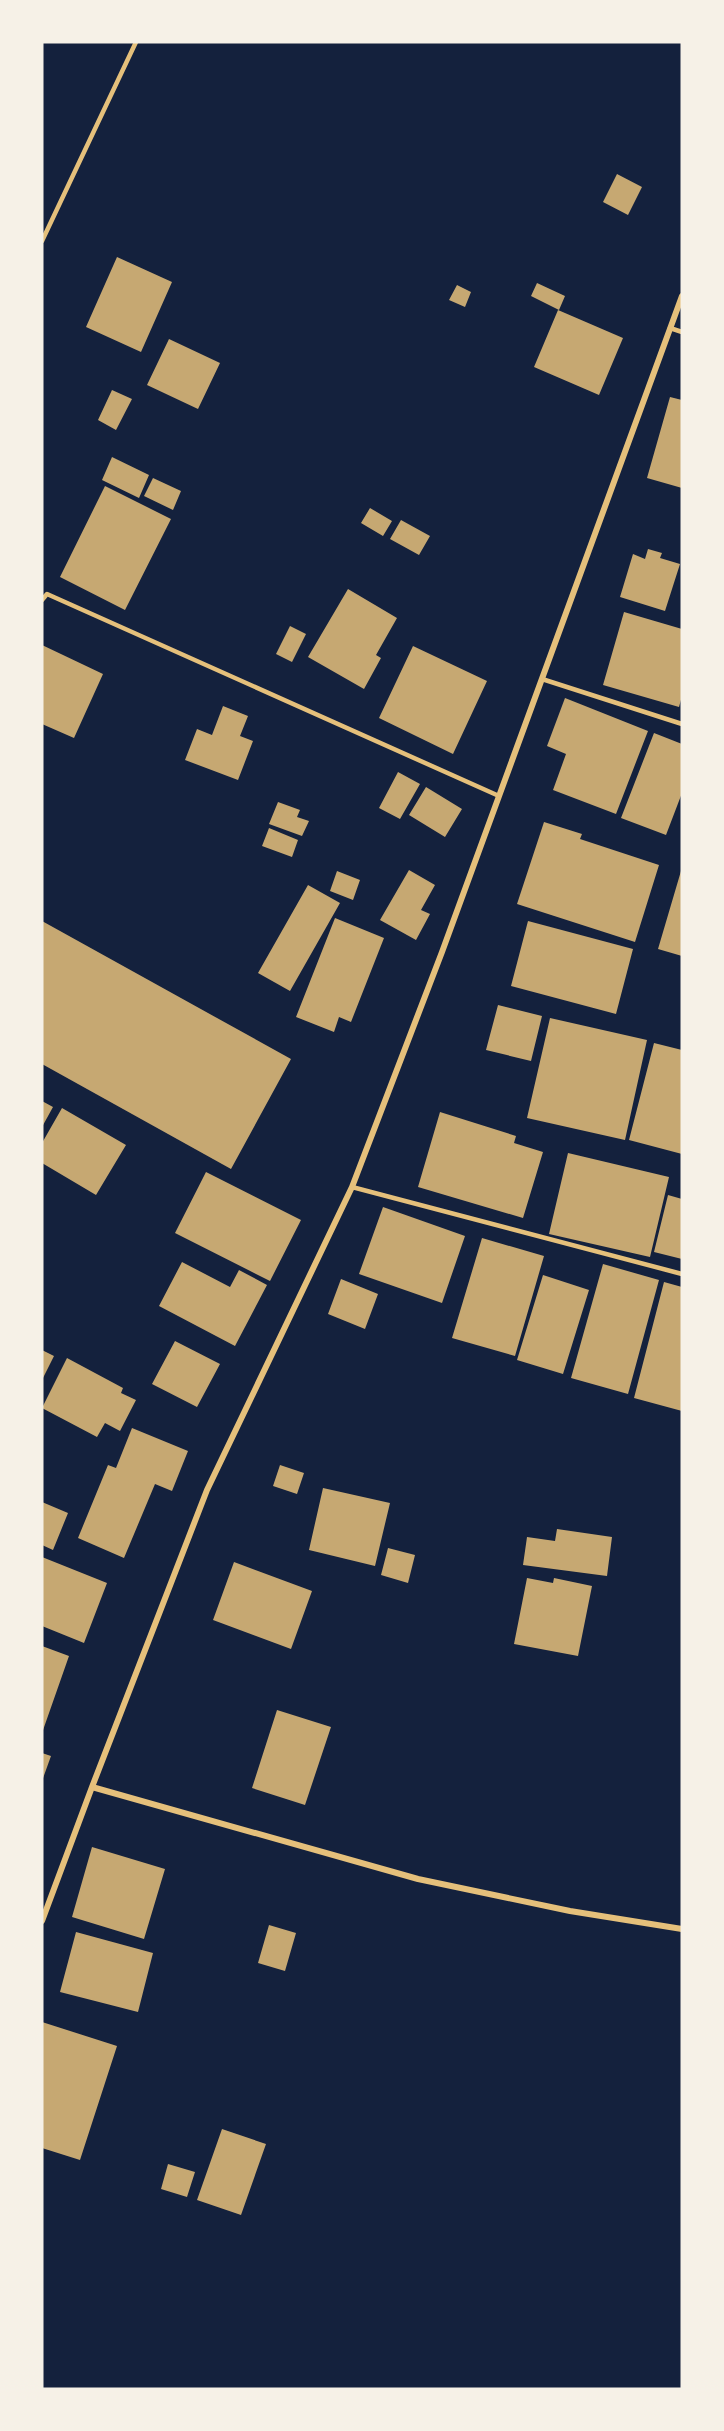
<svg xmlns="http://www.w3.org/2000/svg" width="724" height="2431" viewBox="0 0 724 2431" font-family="Poppins,sans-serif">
<rect width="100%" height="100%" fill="#14213d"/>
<path fill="#c6a872" d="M617 174 642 187 628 215 603 202Z
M117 257 172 282 141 352 86 327Z
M537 283 565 296 559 310 531 296Z
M457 285 471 292 465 307 449 300Z
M558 310 623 338 599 395 534 367Z
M169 339 220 363 198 409 147 385Z
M112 390 132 399 116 430 98 420Z
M670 397 682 400V488L647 478Z
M112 457 149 475 139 498 102 480Z
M153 478 181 491 173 510 144 496Z
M105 486 171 519 125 610 60 577Z
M370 508 392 521 383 536 361 523Z
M401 520 430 536 419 555 390 539Z
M648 549 662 553 660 558 680 564 665 611 620 597 633 554 645 559Z
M348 589 397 618 376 655 381 658 364 689 308 657Z
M624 612 682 629V696L679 707 603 685Z
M290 626 306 634 292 662 276 654Z
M42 645 103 674 74 738 42 724Z
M413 646 487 681 453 754 379 718Z
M565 698 648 731 616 814 553 790 566 754 547 746Z
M223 706 248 716 240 736 253 741 238 780 185 760 197 729 212 735Z
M654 733 682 744V793L666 835 621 818Z
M398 772 420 784 400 819 379 808Z
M426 787 462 809 445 837 409 815Z
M278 802 300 810 297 817 309 821 302 836 269 824Z
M544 822 582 834 580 839 659 865 635 942 517 904Z
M269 828 298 840 292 857 262 846Z
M409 870 435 885 421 910 430 914 416 940 380 920Z
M337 871 360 880 353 900 330 891Z
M681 871H682V956L658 949Z
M308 885 340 903 290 991 258 973Z
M335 918 384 938 351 1022 339 1017 334 1032 296 1017Z
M42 921 291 1059 231 1169 42 1064Z
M528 921 633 949 616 1014 511 986Z
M498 1005 542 1016 531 1061 486 1050Z
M550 1018 647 1040 625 1140 527 1118Z
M654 1043 682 1050V1154L629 1140Z
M42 1101 53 1107 42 1127Z
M62 1108 126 1145 96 1195 42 1163V1143Z
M440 1112 516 1136 514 1143 543 1152 523 1218 418 1187Z
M568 1153 669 1177 650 1257 549 1234Z
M206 1172 301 1220 270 1281 175 1233Z
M668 1195 682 1199V1259L654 1252Z
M383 1207 465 1236 442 1303 359 1274Z
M482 1238 544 1256 515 1356 452 1338Z
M182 1262 230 1287 239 1270 267 1285 235 1346 159 1306Z
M603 1264 659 1280 628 1394 571 1378Z
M543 1275 589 1290 563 1374 517 1360Z
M341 1279 378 1294 365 1329 328 1314Z
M664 1282 682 1287V1411L634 1398Z
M175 1341 220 1364 197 1407 152 1384Z
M42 1350 54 1356 42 1380Z
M67 1358 123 1388 121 1393 136 1400 120 1431 105 1423 97 1437 42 1408Z
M132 1428 188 1451 172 1491 155 1484 124 1558 78 1538 108 1465 116 1468Z
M280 1465 304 1473 297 1494 273 1486Z
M323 1488 390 1503 375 1566 309 1550Z
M42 1502 68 1513 53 1550 42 1545Z
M557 1529 612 1537 607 1576 523 1565 527 1537 555 1541Z
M388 1548 415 1555 408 1583 381 1575Z
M42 1557 107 1583 84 1643 42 1626Z
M234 1562 312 1591 291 1649 213 1620Z
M527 1578 553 1583 554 1578 592 1586 578 1656 514 1644Z
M42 1646 69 1656 42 1733Z
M277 1710 331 1727 305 1805 252 1788Z
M42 1753 51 1756 42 1781Z
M92 1847 165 1869 144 1939 72 1917Z
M269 1925 296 1933 285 1971 258 1963Z
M76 1932 153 1953 138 2012 60 1992Z
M42 2022 117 2046 80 2160 42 2148Z
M222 2129 266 2144 241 2215 197 2200Z
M168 2164 195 2172 187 2197 161 2189Z"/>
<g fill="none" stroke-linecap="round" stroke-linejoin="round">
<path stroke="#e5c07b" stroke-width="4.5" d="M42 241 136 42
M670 328 682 332
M42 600 47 594 499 796
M542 679 682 724
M352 1187 682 1274"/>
<path stroke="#e5c07b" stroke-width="6" d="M92 1787 418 1879 570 1911 682 1929
M42 1921 92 1787 207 1490 352 1187 442 952 682 296"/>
</g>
<rect width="724" height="2431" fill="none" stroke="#f6f1e7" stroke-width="87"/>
</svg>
